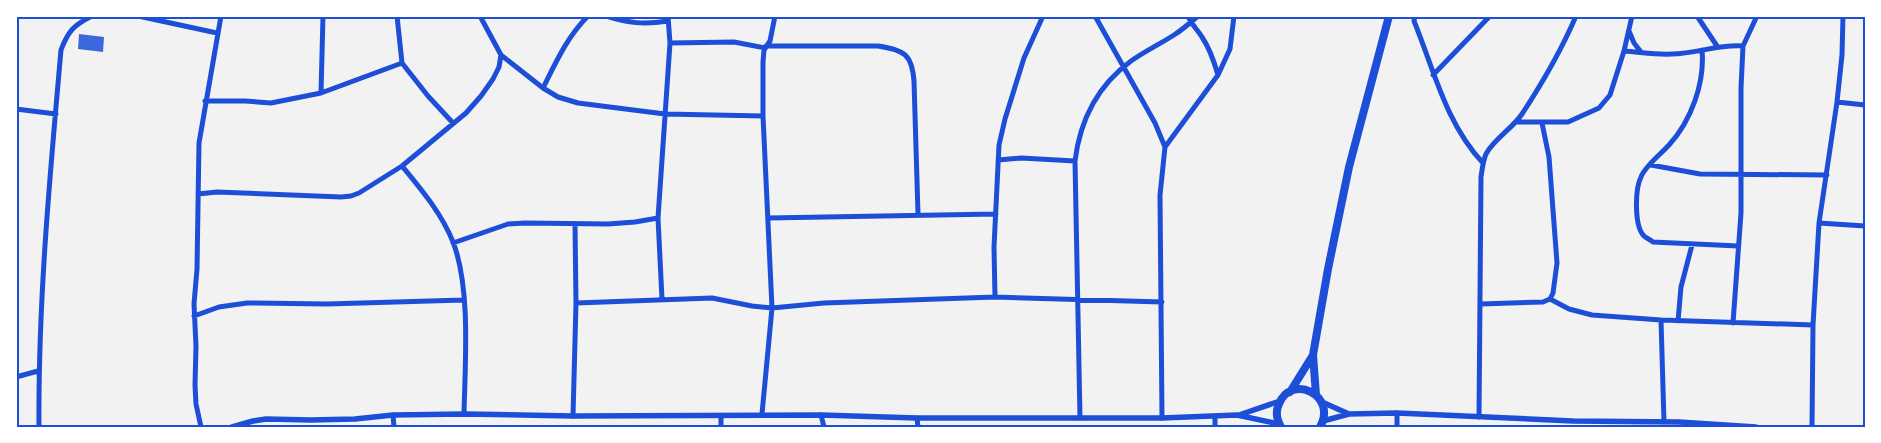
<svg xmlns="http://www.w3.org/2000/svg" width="1881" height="443" viewBox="0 0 1881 443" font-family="Inter,sans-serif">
<rect width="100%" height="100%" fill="#f2f2f2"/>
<path fill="#3d67dc" d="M79 34 104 37 103 52 78 49Z"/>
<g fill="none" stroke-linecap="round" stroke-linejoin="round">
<path stroke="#1d4ed8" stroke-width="5" d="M138 16 217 33
M397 16 402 63 428 96 453 123
M606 16C629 23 643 25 668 21
M1095 16 1155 123 1165 147 1160 195 1162 418
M1188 16C1191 24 1197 29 1202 37 1210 49 1214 61 1218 75
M1415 16 1414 21C1434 70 1446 124 1483 163
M1697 16 1717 46
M1629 31 1634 43 1641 52
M670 43 734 42 765 48
M766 46H878C904 50 912 54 914 81L918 214
M1702 50C1705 83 1691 121 1669 145 1661 154 1645 166 1641 177 1635 189 1634 226 1644 236 1646 238 1651 240 1653 242L1738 246
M1624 51C1640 52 1656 55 1672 54 1696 54 1718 44 1743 46
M501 55 543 88 558 97 578 103 665 114 763 116
M1433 75 1490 16
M543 88C556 62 567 37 588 16
M321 93 323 16
M205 101H245L271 103 321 93 402 63
M1837 102 1865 105
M16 109 56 114
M1516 122H1568L1599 108 1610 95 1624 51 1632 16
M1165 147 1218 75 1230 49 1234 16
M998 160 1021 158 1075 161
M1651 165 1700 174 1827 175
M402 166C421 189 442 214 453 242 471 288 465 364 464 414
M198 194 217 192 341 197 351 196 359 193 402 166 466 113 481 96 493 79 499 67 501 55 480 16
M768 218 996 214
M1819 223 1865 226
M453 243 508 224 525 223 608 224 635 222 658 218
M995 297 994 247 999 145 1005 119 1024 58 1043 16
M662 299 658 218 670 43 668 16
M1550 299 1569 309 1592 315 1661 320 1813 325
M576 303 712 298 752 306 772 308 824 303 995 297 1162 302
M1481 304 1543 302 1550 299 1553 293 1557 263 1549 157 1542 123
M194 316 219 307 247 303 327 304 464 300
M1661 320 1664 422
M1678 321 1681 287 1692 245
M1733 323 1741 213V88L1743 46 1757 16
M16 377 38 371
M762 414 772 308 763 116V62L764 50 770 41 775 16
M393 415 394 427
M821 415 824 427
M573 416 576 303 575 224
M721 416V427
M1215 417V427
M1479 417 1481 177C1482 170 1483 161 1486 154 1494 139 1512 129 1522 114 1543 82 1561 51 1576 16
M917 418 918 427
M1080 418 1075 161C1080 120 1097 86 1131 61 1145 51 1160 44 1174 35 1182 30 1190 23 1198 16
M39 427C38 301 50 175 61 50 68 31 74 25 92 16
M201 427 196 404 195 385 196 346 194 304 197 269 199 143 221 16
M1397 427V413
M1812 427 1813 325 1819 223 1837 102 1842 55 1843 16"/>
<path stroke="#1d4ed8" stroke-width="5.5" d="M1322 402 1349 414
M1239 415 1280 401
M1323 421 1349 414 1397 413 1573 421 1679 422 1756 427
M232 427 253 421 266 419 311 420 355 419 393 415 464 414 573 416 821 415 917 418H1162L1237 415 1279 424"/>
<path stroke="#1d4ed8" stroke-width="8" d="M1290 392 1313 355
M1316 395 1313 355 1328 269 1349 167 1389 16
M1281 427C1277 420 1275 412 1279 404 1291 373 1338 395 1320 427"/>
</g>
<rect width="1881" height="443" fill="none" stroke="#ffffff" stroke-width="35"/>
<rect x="18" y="18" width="1846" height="408" fill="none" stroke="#1d4ed8" stroke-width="2"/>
</svg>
